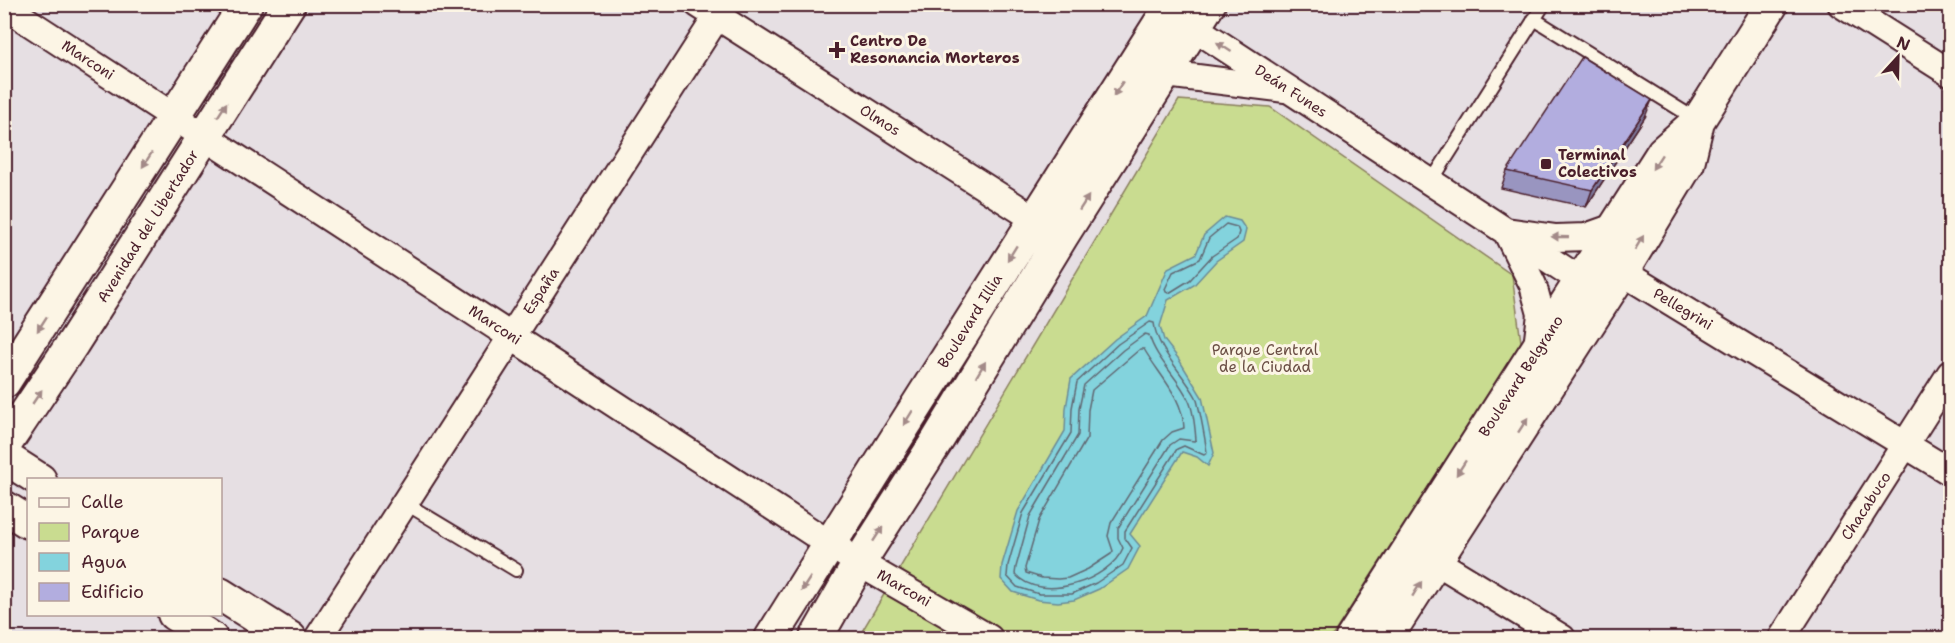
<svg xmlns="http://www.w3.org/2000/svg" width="1955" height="643" viewBox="0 0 1955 643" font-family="'Shantell Sans',sans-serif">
<rect width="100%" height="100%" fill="#e6dfe3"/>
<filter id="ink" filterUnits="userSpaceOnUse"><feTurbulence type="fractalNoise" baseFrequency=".0167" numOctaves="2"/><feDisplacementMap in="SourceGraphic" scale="12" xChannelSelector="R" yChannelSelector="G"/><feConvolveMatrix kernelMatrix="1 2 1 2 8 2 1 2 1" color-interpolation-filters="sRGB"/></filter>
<g filter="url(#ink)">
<path fill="#c9dc90" stroke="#8a7e5e" stroke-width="1.5" d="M1179 100 1270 107 1512 275 1521 342 1331 638H858Z"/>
<path fill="#83d3dd" stroke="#6c8b96" stroke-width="1.5" d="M1225 217 1240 221 1246 230 1243 242 1216 261 1194 285 1168 300 1160 326 1164 340 1178 358 1202 397 1214 453 1208 466 1197 457 1182 452 1130 534 1140 546 1128 569 1099 589 1074 600 1058 602 1038 600 1013 592 1001 579 1002 565 1018 511 1065 431 1066 408 1071 379 1115 339 1147 316 1168 268 1196 254 1204 235Z"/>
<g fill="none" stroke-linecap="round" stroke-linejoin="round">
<path stroke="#616772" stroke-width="1.5" d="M1226 224 1237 227 1239 232 1237 239 1212 256 1190 280 1169 293 1166 292 1165 289 1173 272 1200 259 1209 238Z
M1150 322 1154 323C1157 350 1183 373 1196 397 1199 405 1206 444 1207 453L1204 455 1184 446 1177 449 1125 531V538L1132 548 1123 565 1096 583 1072 594H1039L1017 587 1007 576 1008 565 1023 513 1071 433 1072 408 1077 382 1118 344Z
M1145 334 1149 335C1156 360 1179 378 1189 401 1194 412 1195 428 1196 440L1194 441 1179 439 1170 445 1118 528V538L1123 548C1110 580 1041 604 1015 574L1016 567 1030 516 1078 435 1079 409 1084 385 1123 350Z
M1140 349H1144C1159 375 1183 397 1184 428L1172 432 1163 440 1111 523 1108 536 1113 551 1111 554 1088 569 1068 578 1058 579 1042 578 1026 573 1025 568 1039 520 1087 438 1088 410 1092 390Z"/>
<g stroke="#4a1f2b" stroke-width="16">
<path id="service" d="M1534 19 1697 120
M1431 182 1544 4
M405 503 516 570"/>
</g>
<g stroke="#4a1f2b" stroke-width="30">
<path id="minor" d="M698 4 1052 230
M1841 4 1950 73
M4 6 859 563 989 638
M1178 17 1582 281 1622 272 1950 472
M1151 65 1166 74 1285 89
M1537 347 1541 314 1533 285 1506 231 1556 238 1586 237 1617 226
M1419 551 1562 638
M318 638 725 4
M1782 638 1950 374"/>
</g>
<g stroke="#4a1f2b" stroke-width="36">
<path id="tertiary" d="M4 382 246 4
M4 446 73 343 289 4
M4 457 40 480
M4 507 28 522
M220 594 290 638
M174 614 211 638
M771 638 906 423 1172 4
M816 638 859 563 937 441 1062 236 1209 4
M1352 638 1663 152 1698 121 1772 4
M1386 638 1622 272 1688 163 1698 121"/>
</g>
<use href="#service" stroke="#fcf5e5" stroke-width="12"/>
<use href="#minor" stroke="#fcf5e5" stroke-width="26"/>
<use href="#tertiary" stroke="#fcf5e5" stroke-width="32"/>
</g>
<path fill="#9995c0" stroke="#4a1f2b" stroke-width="1.5" d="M1645 117 1586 207 1501 188 1507 171Z"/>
<path fill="#7d799c" stroke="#4a1f2b" stroke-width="1.5" d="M1652 100 1645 117 1586 207 1592 190Z"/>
<path fill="#b2addf" stroke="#4a1f2b" stroke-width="1.5" d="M1582 57 1652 100 1592 190 1507 171Z"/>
<defs><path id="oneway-solid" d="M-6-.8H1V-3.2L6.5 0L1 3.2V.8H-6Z" transform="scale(1.5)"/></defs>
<g fill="#a38a88">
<use href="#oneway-solid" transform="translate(1224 47) rotate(-147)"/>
<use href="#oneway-solid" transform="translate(1118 89) rotate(123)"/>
<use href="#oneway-solid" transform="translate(222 110) rotate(-57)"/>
<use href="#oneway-solid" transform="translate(147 160) rotate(123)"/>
<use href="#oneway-solid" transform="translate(1657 162) rotate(123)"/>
<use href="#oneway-solid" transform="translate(1084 203) rotate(-57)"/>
<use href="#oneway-solid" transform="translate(1560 237) rotate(-179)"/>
<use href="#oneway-solid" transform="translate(1639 243) rotate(-59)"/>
<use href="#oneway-solid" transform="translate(1012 253) rotate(122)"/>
<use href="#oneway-solid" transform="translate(42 324) rotate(123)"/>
<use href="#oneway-solid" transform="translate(981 369) rotate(-59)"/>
<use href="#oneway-solid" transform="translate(37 397) rotate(-56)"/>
<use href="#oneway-solid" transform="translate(908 418) rotate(122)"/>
<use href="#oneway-solid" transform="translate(1523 425) rotate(-57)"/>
<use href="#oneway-solid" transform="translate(1461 468) rotate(123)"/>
<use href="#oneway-solid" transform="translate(878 534) rotate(-57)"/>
<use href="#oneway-solid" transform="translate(806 584) rotate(123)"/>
<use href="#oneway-solid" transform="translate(1417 589) rotate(-58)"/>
</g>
</g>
<g fill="#4a1f2b" stroke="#fcf5e5" stroke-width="2">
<path d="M834 41h6v6h6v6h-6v6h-6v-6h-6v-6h6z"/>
<rect x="1540" y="158" width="12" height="12" rx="3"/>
</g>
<g text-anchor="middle" stroke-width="6" stroke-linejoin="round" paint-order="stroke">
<g font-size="15" font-weight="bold" fill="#4a1f2b" stroke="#fcf5e5" text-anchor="start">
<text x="850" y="46">Centro De<tspan x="850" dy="17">Resonancia Morteros</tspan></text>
<text x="1558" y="160">Terminal<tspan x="1558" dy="17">Colectivos</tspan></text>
</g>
<g font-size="15" fill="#4a1f2b" stroke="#fcf5e5">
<text transform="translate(88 60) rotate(33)" y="5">Marconi</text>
<text transform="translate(1291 91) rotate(33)" y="5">Deán Funes</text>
<text transform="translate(880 120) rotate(32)" y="5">Olmos</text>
<text transform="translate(148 226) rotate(-58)" y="5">Avenidad del Libertador</text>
<text transform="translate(541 291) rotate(-57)" y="5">España</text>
<text transform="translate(1683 309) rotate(31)" y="5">Pellegrini</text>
<text transform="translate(970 321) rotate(-58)" y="5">Boulevard Illia</text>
<text transform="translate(495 325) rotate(33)" y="5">Marconi</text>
<text transform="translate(1521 376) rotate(-57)" y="5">Boulevard Belgrano</text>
<text transform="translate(1866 506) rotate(-57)" y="5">Chacabuco</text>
<text transform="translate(904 588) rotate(30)" y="5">Marconi</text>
</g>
<g font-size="15" fill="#6a4e44" stroke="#fcf5e5">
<text x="1265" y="355">Parque Central<tspan x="1265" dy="17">de la Ciudad</tspan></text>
</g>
</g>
<rect width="1955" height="643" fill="none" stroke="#fcf5e5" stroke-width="24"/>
<rect x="12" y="12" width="1931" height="619" fill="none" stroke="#4a1f2b" stroke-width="2" filter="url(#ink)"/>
<rect x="27" y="478" width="195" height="138" fill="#fcf5e5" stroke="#b59f9b" stroke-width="1.5"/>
<rect x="39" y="498" width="30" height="9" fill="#fcf5e5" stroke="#b59f9b" stroke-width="1.5"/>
<text x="81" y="508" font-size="18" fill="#4a1f2b">Calle</text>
<rect x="39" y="523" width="30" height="18" fill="#c9dc90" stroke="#b59f9b" stroke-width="1.5"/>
<text x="81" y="538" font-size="18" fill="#4a1f2b">Parque</text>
<rect x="39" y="553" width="30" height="18" fill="#83d3dd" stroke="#b59f9b" stroke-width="1.5"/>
<text x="81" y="568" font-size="18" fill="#4a1f2b">Agua</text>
<rect x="39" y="583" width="30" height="18" fill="#b2addf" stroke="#b59f9b" stroke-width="1.5"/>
<text x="81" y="598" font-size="18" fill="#4a1f2b">Edificio</text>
<g transform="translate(1898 57) rotate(22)" stroke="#fcf5e5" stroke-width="4.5" paint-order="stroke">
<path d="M0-4.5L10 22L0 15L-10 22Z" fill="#4a1f2b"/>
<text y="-9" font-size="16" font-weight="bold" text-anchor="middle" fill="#4a1f2b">N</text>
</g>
</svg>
